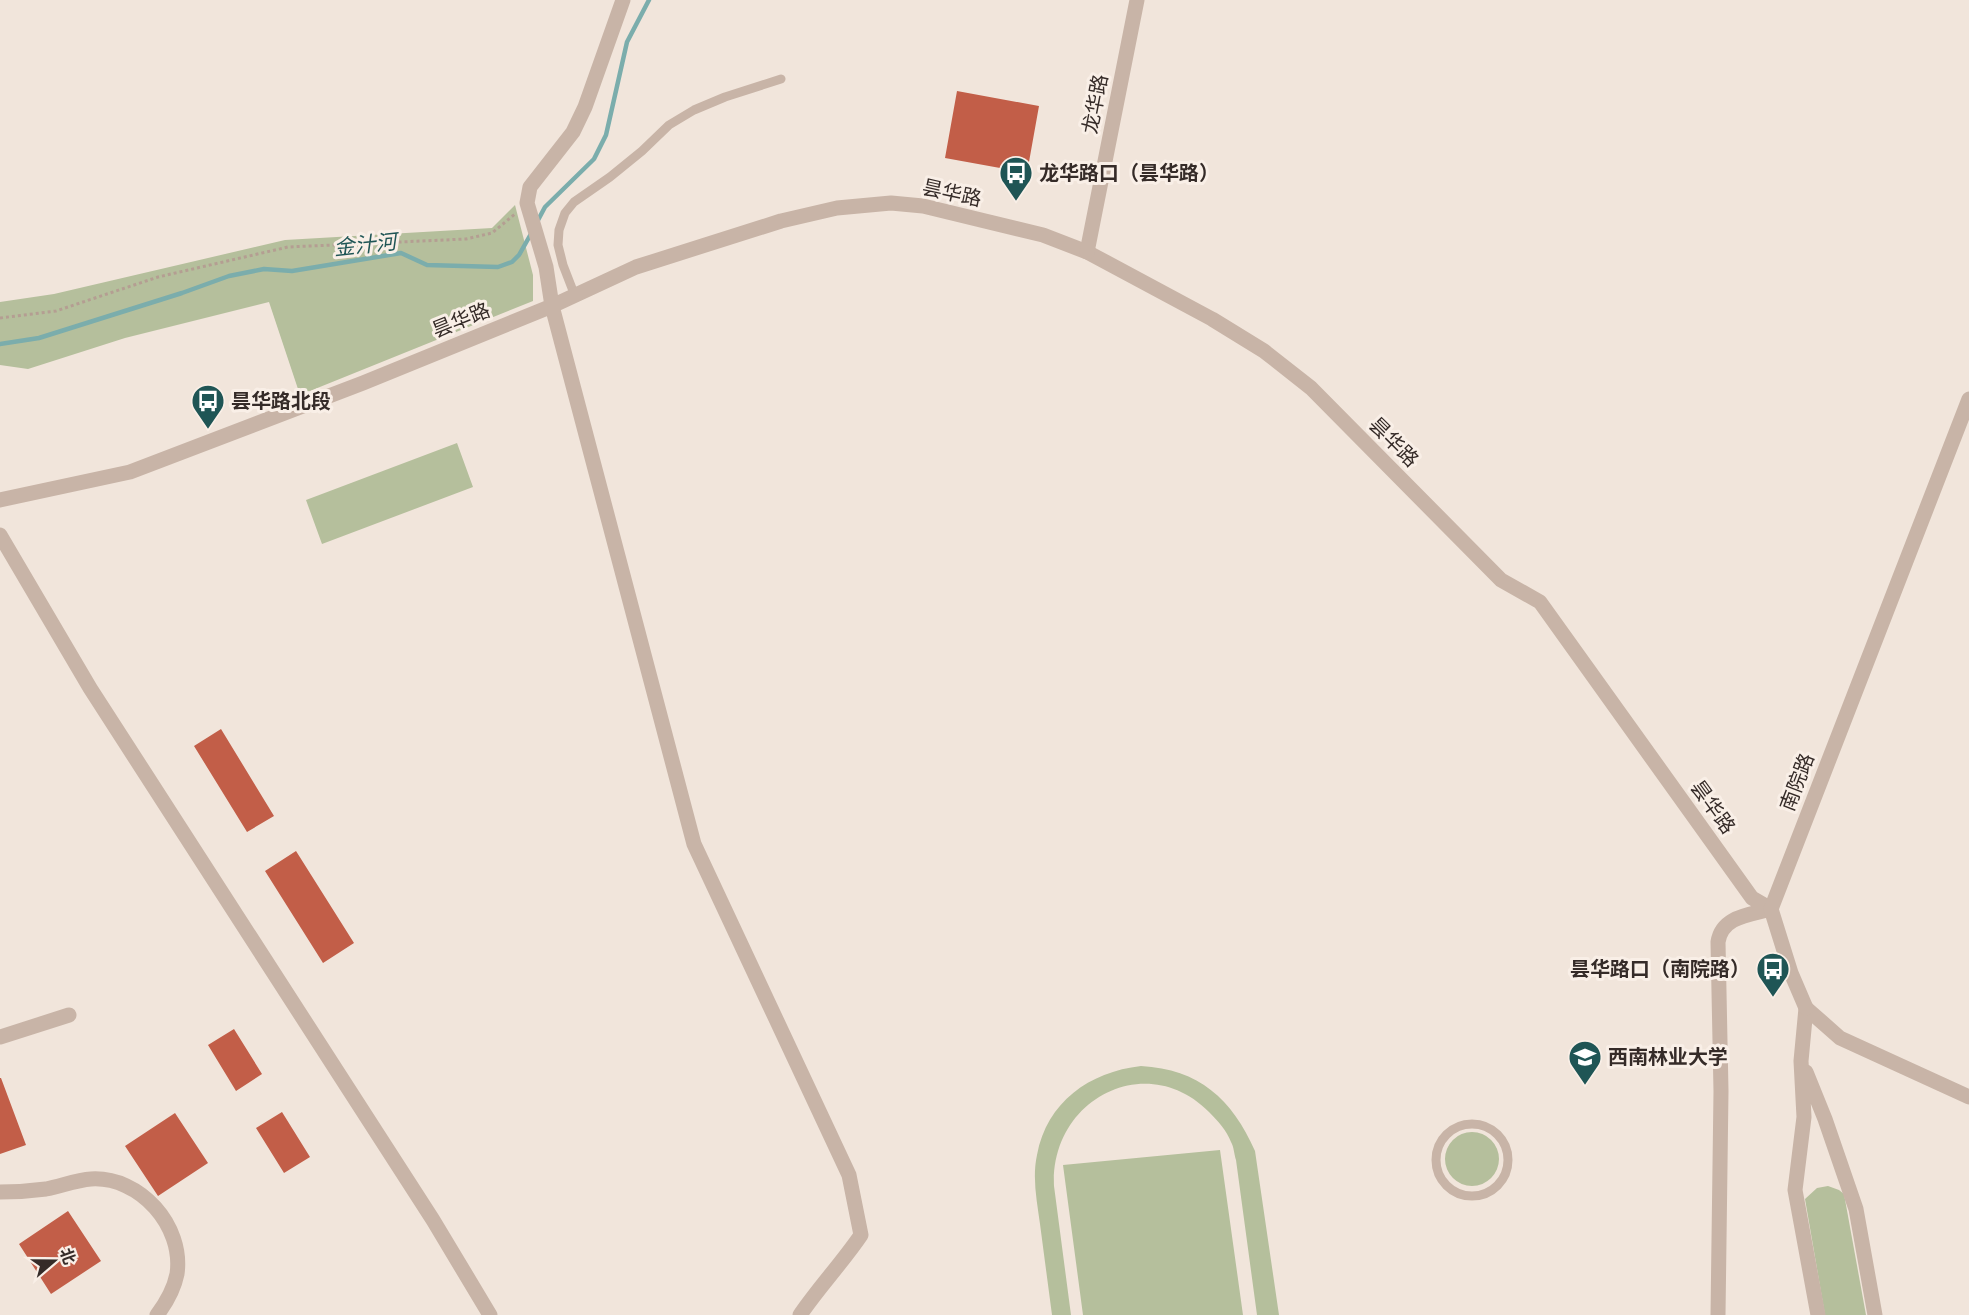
<svg xmlns="http://www.w3.org/2000/svg" width="1969" height="1315" viewBox="0 0 1969 1315" font-family="Karla,'Noto Sans SC',sans-serif">
<rect width="100%" height="100%" fill="#f1e5db"/>
<path fill="#b5bf9c" d="M515 205 533 275V301L300 395 269 302 125 338 28 369 0 365V302L54 294 285 240 492 228Z
M457 443 473 487 322 544 306 500Z
M1141 1066C1199 1069 1232 1099 1255 1151L1279 1315H1257L1236 1160C1234 1154 1234 1147 1231 1142 1227 1131 1218 1121 1209 1112 1147 1049 1050 1099 1054 1186L1071 1315H1052C1048 1285 1044 1254 1040 1224 1037 1201 1032 1178 1037 1155 1047 1102 1089 1072 1141 1066Z
M1445 1159a27 27 0 1 1 54 0a27 27 0 1 1-54 0Z
M1220 1150 1243 1315H1083L1063 1165Z
M1828 1186 1839 1190 1844 1194 1866 1315H1825L1805 1199 1817 1188Z"/>
<g fill="none" stroke-linecap="round" stroke-linejoin="round">
<path stroke="#7badac" stroke-width="4.5" d="M537 222 545 207 594 159 606 135 627 42 649 0
M0 344 39 338 182 293 229 276 264 269 292 271 401 253 427 265 498 267 512 262 519 255 532 232"/>
</g>
<path fill="#c25e48" d="M957 91 1039 106 1027 173 945 158Z
M221 729 274 816 247 832 194 746Z
M296 851 354 943 323 963 265 871Z
M234 1029 262 1074 236 1091 208 1045Z
M0 1078H1L26 1145 0 1154Z
M282 1112 310 1157 284 1173 256 1128Z
M175 1113 208 1163 158 1196 125 1146Z
M68 1211 101 1261 51 1294 19 1244Z"/>
<g fill="none" stroke-linecap="round" stroke-linejoin="round">
<path stroke="#b49e92" stroke-width="3" stroke-dasharray="3 3" stroke-linecap="butt" d="M0 318 56 311 158 277 288 247 466 239 492 233 515 214"/>
<path stroke="#c8b4a7" stroke-width="9" d="M575 296 563 265 558 245 559 230 565 213 574 202 610 177 642 151 669 125 694 110 725 97 781 79
M1436 1160a36 36 0 1 1 72 0a36 36 0 1 1-72 0Z"/>
<path stroke="#c8b4a7" stroke-width="15" d="M623 0 585 107 573 132 530 187 527 203 546 267 552 306 694 844 849 1175 861 1235C842 1263 819 1287 800 1315
M0 500 130 472 363 383 552 306 636 267 781 221 837 208 891 203 923 206 1043 235 1087 252 1212 319 1264 351 1311 388 1501 580 1540 602 1752 898 1771 909
M0 535 90 688 433 1220 490 1315
M1806 1008 1801 1061 1804 1117 1795 1190 1818 1315
M1806 1008 1840 1038 1969 1097
M0 1037 69 1015
M1806 1072 1825 1119 1856 1209 1875 1315
M0 1192C15 1192 31 1191 46 1189 61 1186 77 1180 91 1179 140 1176 184 1226 177 1274 174 1289 166 1303 157 1315
M1718 1315 1721 1091 1718 942C1722 916 1750 915 1771 909"/>
<path stroke="#c8b4a7" stroke-width="15" d="M1087 252 1137 0
M1806 1008 1791 973 1771 909 1969 399"/>
</g>
<defs>
<g id="bus-pin" transform="scale(1.725)"><path d="M0 17L-7.5 6A9.5 9.5 0 1 1 7.5 6Z" fill="#1f5555" stroke="#f9efe7"/><path d="M-5-6H5V4H4V6H2V4H-2V6H-4V4H-5ZM-3.5-4V0h7V-4ZM-3.5 1.2v1.5H-2V1.2ZM2 1.2v1.5H3.5V1.2Z" fill="#fff"/></g>
<g id="university-pin" transform="scale(1.725)"><path d="M0 17L-7.5 6A9.5 9.5 0 1 1 7.5 6Z" fill="#1f5555" stroke="#f9efe7"/><path d="M0-5L7-2L0 1L-7-2ZM-4 1L0 2.5L4 1V4Q0 6-4 4Z" fill="#fff"/></g>
</defs>
<g fill-rule="evenodd">
<use href="#bus-pin" x="1016" y="173"/>
<use href="#bus-pin" x="208" y="401"/>
<use href="#bus-pin" x="1773" y="969"/>
<use href="#university-pin" x="1585" y="1057"/>
</g>
<g text-anchor="middle" stroke-width="6" stroke-linejoin="round" paint-order="stroke">
<g font-size="20" fill="#352b28" stroke="#f9efe7">
<text transform="translate(1095 104) rotate(-79)" y="7">龙华路</text>
<text transform="translate(952 193) rotate(12)" y="7">昙华路</text>
<text transform="translate(461 320) rotate(-22)" y="7">昙华路</text>
<text transform="translate(1394 442) rotate(45)" y="7">昙华路</text>
<text transform="translate(1797 782) rotate(-69)" y="7">南院路</text>
<text transform="translate(1713 807) rotate(54)" y="7">昙华路</text>
</g>
<g font-size="20" font-weight="bold" fill="#352b28" stroke="#f9efe7" text-anchor="start">
<text x="1039" y="180">龙华路口（昙华路）</text>
<text x="231" y="408">昙华路北段</text>
<text x="1750" y="976" text-anchor="end">昙华路口（南院路）</text>
<text x="1608" y="1064">西南林业大学</text>
</g>
<g font-size="21" font-style="italic" fill="#1f5555" stroke="#f9efe7">
<text transform="translate(365 245) rotate(-6)" y="7">金汁河</text>
</g>
</g>
<g transform="translate(54 1261) rotate(70)" stroke="#f9efe7" stroke-width="4.5" paint-order="stroke">
<path d="M0-4.5L10 22L0 15L-10 22Z" fill="#352b28"/>
<text y="-9" font-size="16" font-weight="bold" text-anchor="middle" fill="#352b28">北</text>
</g>
</svg>
